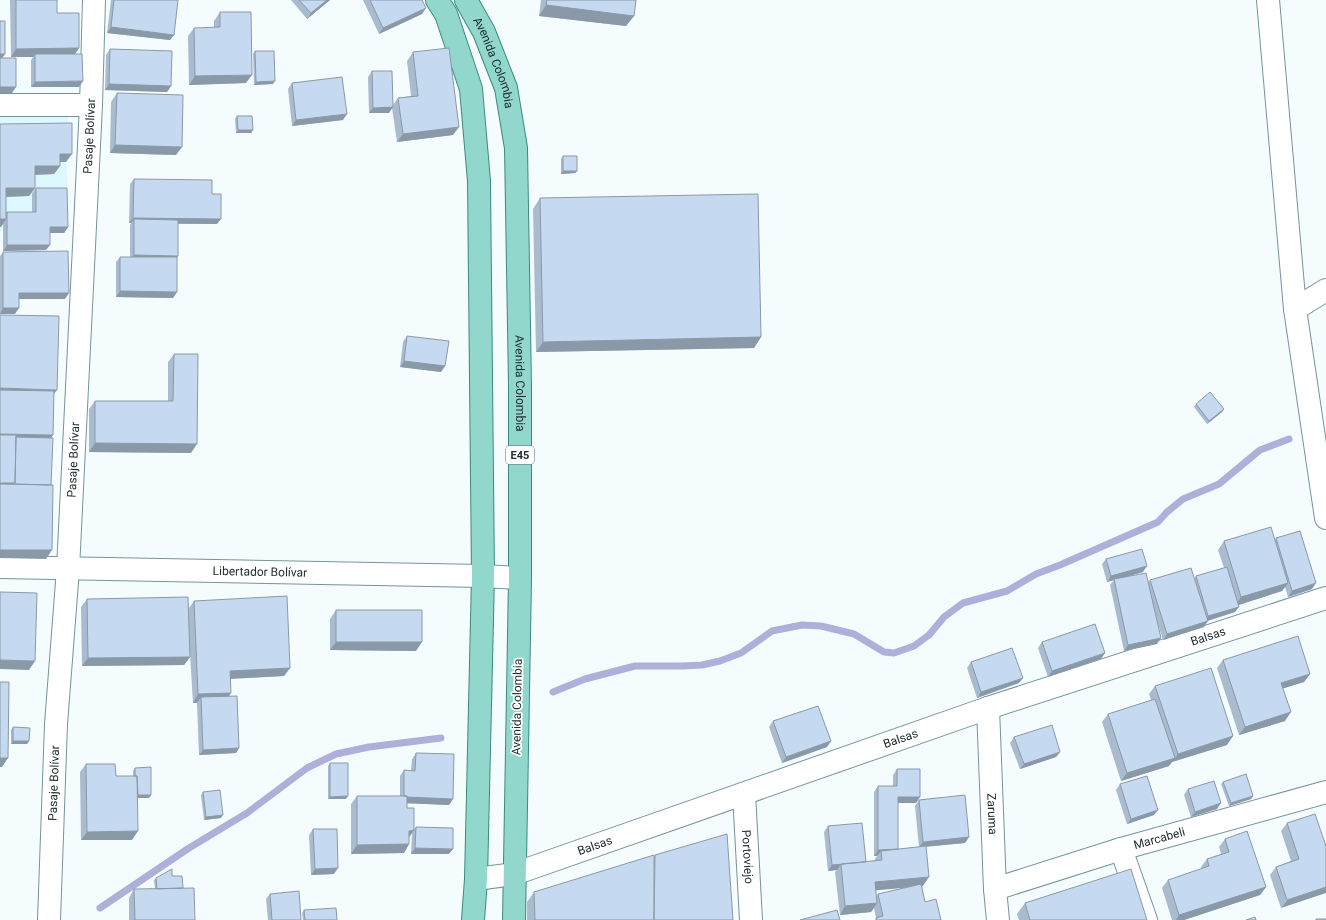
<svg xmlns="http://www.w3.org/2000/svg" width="1326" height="920" viewBox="0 0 1326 920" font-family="Roboto,sans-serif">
<rect width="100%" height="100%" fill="#f5fcfe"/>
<path fill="#def8ff" d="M0 115 68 117 66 233 1 231 0 245Z"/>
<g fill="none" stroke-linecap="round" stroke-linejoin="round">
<path stroke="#aeb0da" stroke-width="7" d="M553 692 585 679 635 666H683L702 665 720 661 741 653 772 631 802 625 821 626 854 634 884 652 894 653 914 646 929 635 944 617 963 603 1007 591 1036 574 1060 565 1158 522 1167 512 1183 499 1219 484 1260 450 1289 439
M100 908 189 848 247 813 307 768 336 754 369 747 441 738"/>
<g stroke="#74949c" stroke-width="24">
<g id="minor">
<path d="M1268 0 1295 309 1326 518"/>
<path d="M0 105H91"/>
<path d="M1295 309 1326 290"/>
<path id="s1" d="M0 567 483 576 520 578"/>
<path id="s2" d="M988 708 995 889 998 920"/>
<path id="s3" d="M744 794 751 920"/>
<path d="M1121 849 1146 920"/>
<path id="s4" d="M476 879 514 874 988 708 1326 598"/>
<path id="s5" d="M995 889 1121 849 1326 792"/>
<path id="s6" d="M49 920 56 724 68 569 91 105 94 0"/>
</g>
</g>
<g stroke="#3a8b7f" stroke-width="24">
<g id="major">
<path d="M437 0 446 14 471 89 479 181 483 576 476 879 473 920"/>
<path id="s7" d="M466 0 484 32 506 88 516 148 520 386V578L514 920"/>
</g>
</g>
<use href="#minor" stroke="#fff" stroke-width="22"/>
<use href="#major" stroke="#91d7cb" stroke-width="22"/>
</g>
<path fill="#a9bbce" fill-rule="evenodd" d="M10 0H57V13L79 48 75 54 83 81 79 87H31V60L33 57H11Z
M111 0H178L170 40 107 33Z
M291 0H330L307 19Z
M363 0H422V14L379 34Z
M541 0H636L634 16 626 26 539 16Z
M220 12 246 83 189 85 188 36 194 28H214V21Z
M110 49 171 86 167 92 105 90 106 55Z
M255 51 273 84 254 85 253 54Z
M413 52 453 135 397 142 392 108 389 113H369L368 77 372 71 393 105 398 98 411 96 407 61Z
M292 83 343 120 292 126 288 89Z
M117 93 176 155 110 153 111 102Z
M237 116 253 130 251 133H236L235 119Z
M0 124 66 162H60V166L54 174 35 175V188L29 196 6 197V212H32V193L36 188 68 227 64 233H50L46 250 3 251V224L0 227Z
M563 156 577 171 575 173 561 174V159Z
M134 179 212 194 217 224H178V256L177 257V292L173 298 116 297V262L120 257H130V225L131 223H129L130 184Z
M540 198 761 337 754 348 536 352 533 209Z
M3 252 65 299H19L15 314H0V256Z
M407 336 445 366 441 372 400 367 403 342Z
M174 354 191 453 89 452V409L95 401H168V362Z
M1196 404 1224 409 1222 412 1207 424 1194 407Z
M1276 538 1312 589 1288 597 1285 587 1282 591 1239 605 1235 612 1207 621 1204 627 1163 640 1155 614 1157 644 1124 651 1110 585 1114 580 1107 582 1102 564 1106 559 1143 572 1122 578 1148 582 1150 580 1194 579 1196 576 1224 568 1218 550 1224 541 1275 540Z
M87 599 189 608 194 601 290 668 284 676 231 679 229 696 239 748 236 753 199 755 197 703H193L189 637 190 657 184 665 82 666 81 607Z
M336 610 416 651 330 650V619Z
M1042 642 1101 659 1048 677 1038 648Z
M1223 660 1310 674 1304 682 1283 688 1285 721 1239 735 1217 668Z
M971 662 1019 683 977 698 967 668Z
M1155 686 1227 745 1172 762 1169 766 1121 781 1102 722 1108 714 1151 700 1149 694Z
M773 721 831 741 827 747 782 763 769 727Z
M13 727 29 741 27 744H11V730Z
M1014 737 1060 752 1056 757 1020 769 1010 743Z
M416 753 453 799 449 805 407 803V808L414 829 416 827 449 854H411L412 833 409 837V844L404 853 351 854V804L357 796H400V776L404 770 411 771 412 759Z
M330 763 346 799H328V766Z
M86 764 116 776H133V771L135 768 151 795 149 798H138L132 840H81L80 772Z
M897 769 920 797 916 803H898V849L919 847 915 806 919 800 969 837 965 843 926 847 923 886H922L925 902 941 920H875L876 918 874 908 871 912 840 915 835 872 837 870 828 871 824 832 828 826 866 862 875 861V859L877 856H874V792L878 786H893V775ZM909 887 878 894 876 897V890Z
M1223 782 1253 796 1251 799 1229 806 1221 784Z
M1120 784 1154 815 1127 824 1116 790Z
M1188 789 1217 809 1191 817 1184 795Z
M203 792 221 818 204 820 201 795Z
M1287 823 1326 846 1281 908 1270 875 1276 867 1291 861 1281 831Z
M313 829 334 874 311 875 309 835Z
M1225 839 1266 887 1260 895 1184 920H1172L1162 888 1168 880 1202 869 1201 867 1207 859 1221 854 1219 847Z
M655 855 733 920H527V902L534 892 654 857Z
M172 876 183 888 195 920H129V898L134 889H155L154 880 156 878Z
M270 894 301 920H268L266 899Z
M1025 903 1147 920H1019L1017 914Z
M304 910 337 920H303L302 913Z"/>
<path fill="#8a99a8" d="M327 0H330L307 19 311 13Z
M546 5 634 16 626 26 539 16Z
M426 8 422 14 379 34 383 28Z
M111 27 174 35 170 40 107 33Z
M79 48 73 57 35 54 33 57H11L16 49Z
M0 54H5L1 60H0Z
M252 75 246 83 189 85 195 76Z
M83 81 79 87H31L35 82Z
M275 81 273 84 254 85 256 82Z
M109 84 171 86 167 92 105 90Z
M0 87H16L12 93H0Z
M393 107 389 113H369L373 108Z
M347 114 343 120 292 126 296 120Z
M459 127 453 135 397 142 403 134Z
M238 130H253L251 133H236Z
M115 145 182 147 176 155 110 153Z
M60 154H72L66 162H54Z
M35 166H60L54 174 29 175Z
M563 171H577L575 173 561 174Z
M6 188H35L29 196 0 197Z
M133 218 221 219 217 224 134 223V219L131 223H129Z
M0 219H6L1 227H0Z
M50 227H68L64 233H46Z
M7 245H50L46 250 3 251Z
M134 255 178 256 174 261H130Z
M120 291 177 292 173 298 116 297Z
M19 293H69L65 299H15Z
M3 308H19L15 314H0Z
M761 337 754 348 536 352 543 342Z
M404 361 445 366 441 372 400 367Z
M0 388 57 390 53 395 0 394Z
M1224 409 1222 412 1207 424 1209 421Z
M0 434 53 435 48 443 0 442Z
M95 443 197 444 191 453 89 452Z
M0 483H15L9 491H0Z
M0 550H52L46 559 0 558Z
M1147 566 1143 572 1107 582 1111 576Z
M1288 583 1282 591 1235 606 1241 597Z
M1316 583 1312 589 1288 597 1292 591Z
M1239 607 1235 612 1204 622 1208 616Z
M1208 621 1204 627 1163 640 1167 634Z
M1161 638 1157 644 1124 651 1128 645Z
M336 642H422L416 651 330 650Z
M1105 653 1101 659 1048 677 1052 671Z
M190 657 184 665 82 666 88 658Z
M0 660 35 661 29 670 0 669Z
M290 668 284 676 224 679 230 671Z
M1310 674 1304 682 1275 691 1281 683Z
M1023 678 1019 683 977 698 981 692Z
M231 693 226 701 201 697 197 703H193L198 694Z
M1291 712 1285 721 1239 735 1245 727Z
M1233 736 1227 745 1172 762 1178 754Z
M13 741H29L27 744H11Z
M831 741 827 747 782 763 786 757Z
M239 748 236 753 199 755 203 750Z
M1060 752 1056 757 1020 769 1024 764Z
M0 758H8L2 767H0Z
M1175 758 1169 766 1121 781 1127 773Z
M135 795H151L149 798H133Z
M348 796 346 799H328L330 797Z
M1253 796 1251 799 1229 806 1231 803Z
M404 797 453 799 449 805 400 803Z
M898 797H920L916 803H894Z
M1221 803 1217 809 1191 817 1195 812Z
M1158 810 1154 815 1127 824 1131 819Z
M223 815 221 818 204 820 206 817Z
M414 830 408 839 409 831Z
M138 831 132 840H81L87 832Z
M969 837 965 843 919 847 923 842Z
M409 844 404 853 351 854 357 845Z
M415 848 453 849 449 854H411Z
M878 850H898L881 851 877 856H874Z
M841 864 837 870 828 871 832 865Z
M338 868 334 874 311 875 315 869Z
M929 877 923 886 869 891 875 882Z
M1266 887 1260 895 1184 920H1176L1179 915Z
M1326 887V893L1281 908 1287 900Z
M877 903 871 912 840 915 845 906Z"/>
<path fill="#c5daf0" stroke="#8a99a8" d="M16 0H57V13H79V48L16 49Z
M114 0H178L174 35 111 27Z
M299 0H327L311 13Z
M370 0H422L426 8 383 28Z
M547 0H636L634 16 546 5Z
M220 12H251L252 75 195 76 194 28 220 27Z
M0 21H5V54H0Z
M449 48 459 127 403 134 398 98 418 96 413 52Z
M110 49 172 51 171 86 109 84Z
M255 51H274L275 81 256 82Z
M35 54H82L83 81 35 82Z
M0 58H16V87H0Z
M372 71H392L393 107 373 108Z
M342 77 347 114 296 120 292 83Z
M117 93 183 95 182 147 115 145Z
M237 116H252L253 130H238Z
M72 123V154H60V166H35V188H6V219H0V124Z
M563 156H577V171H563Z
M134 179 212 180V194H221V219L133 218Z
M36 188H67L68 227H50V245H7V212H36Z
M758 194 761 337 543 342 540 198Z
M134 219 178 220V256L134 255Z
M68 251 69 293H19V308H3V252Z
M120 257H177V292L120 291Z
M0 315 59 316 57 390 0 388Z
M407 336 449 341 445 366 404 361Z
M174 354H198L197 444 95 443V401H173Z
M0 390 54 391 53 435 0 434Z
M1210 392 1224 409 1209 421 1196 404Z
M0 435H16L15 483H0Z
M16 437 53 438 51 485 15 484Z
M0 484 53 485 52 550H0Z
M1271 527 1288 583 1241 597 1224 541Z
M1300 531 1316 583 1292 591 1276 538Z
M1142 549 1147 566 1111 576 1106 559Z
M1227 567 1239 607 1208 616 1196 576Z
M1191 568 1208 621 1167 634 1150 580Z
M1146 573 1161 638 1128 645 1114 579Z
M0 592 37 593 35 661 0 660Z
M287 596 290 668 230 671 231 693 198 694 194 601Z
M188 597 190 657 88 658 87 599Z
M336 610H422V642H336Z
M1095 624 1105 653 1052 671 1042 642Z
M1298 636 1310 674 1281 683 1291 712 1245 727 1223 660Z
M1012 648 1023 678 981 692 971 662Z
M1211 668 1233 736 1178 754 1155 686Z
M0 682H9L8 758H0Z
M237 696 239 748 203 750 201 697Z
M1155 699 1175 758 1127 773 1108 714Z
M818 706 831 741 786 757 773 721Z
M1052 725 1060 752 1024 764 1014 737Z
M13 727 30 728 29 741H13Z
M416 753 454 754 453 799 407 797V796H404V770L415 771Z
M330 763H348V796L330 797Z
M86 764H115L116 776H137L138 831 87 832Z
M151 767V795H138L137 776H135V768Z
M897 769H920V797H898V849L878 850V786H897Z
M1246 774 1253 796 1231 803 1223 782Z
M1147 776 1158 810 1131 819 1120 784Z
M1214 781 1221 803 1195 812 1188 789Z
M220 790 223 815 206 817 203 792Z
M965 795 969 837 923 842 919 800Z
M357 796H407V808H414V830L409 831V844L357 845Z
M1315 814 1326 846V887L1287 900 1276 867 1299 859 1287 823Z
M862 823 866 862 832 865 828 826Z
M416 827 453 828V849L415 848Z
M313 829H337L338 868 315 869Z
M1247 831 1266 887 1179 915 1168 880 1209 866 1207 859 1229 852 1225 839Z
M727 834 733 920H654L655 855Z
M926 846 929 877 875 882 877 903 845 906 841 864 882 860 881 851Z
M654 855V920H535L534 892Z
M172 869V876H182L183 888 157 889 156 878Z
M1131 869 1147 920H1030L1025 903Z
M921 884 925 902 936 899 941 920H877L876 918 883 916 878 894Z
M194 888 195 920H135L134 889Z
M299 891 301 920H272L270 894Z
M336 908 337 920H305L304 910Z
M837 910 840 920H800Z
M1255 917 1256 920H1246Z
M1316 919H1326V920H1316Z"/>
<g text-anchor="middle" stroke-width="3.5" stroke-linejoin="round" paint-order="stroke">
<rect fill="#fff" stroke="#636d6f" stroke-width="1" x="506" y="446" width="28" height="18" rx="3"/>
<g font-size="11" font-weight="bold" fill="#202e31">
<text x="520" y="459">E45</text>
</g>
<g font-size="12" fill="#202e31" stroke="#fff">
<text dy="4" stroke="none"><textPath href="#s7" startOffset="69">Avenida Colombia</textPath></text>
<text dy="4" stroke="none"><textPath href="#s6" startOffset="785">Pasaje Bolívar</textPath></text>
<text dy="4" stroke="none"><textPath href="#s7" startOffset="393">Avenida Colombia</textPath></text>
<text dy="4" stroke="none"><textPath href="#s6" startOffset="461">Pasaje Bolívar</textPath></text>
<text dy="4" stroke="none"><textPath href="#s1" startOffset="260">Libertador Bolívar</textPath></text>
<text dy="4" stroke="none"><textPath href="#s4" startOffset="772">Balsas</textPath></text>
<text transform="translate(517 707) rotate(-89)" y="4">Avenida Colombia</text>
<text dy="4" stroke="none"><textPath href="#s4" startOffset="448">Balsas</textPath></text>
<text dy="4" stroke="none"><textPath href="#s6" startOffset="137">Pasaje Bolívar</textPath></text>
<text dy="4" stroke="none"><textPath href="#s2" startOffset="106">Zaruma</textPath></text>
<text dy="4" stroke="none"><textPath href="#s5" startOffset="172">Marcabeli</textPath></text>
<text dy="4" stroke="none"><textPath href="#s4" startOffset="124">Balsas</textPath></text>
<text dy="4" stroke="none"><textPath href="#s3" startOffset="63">Portoviejo</textPath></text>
</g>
</g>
</svg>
